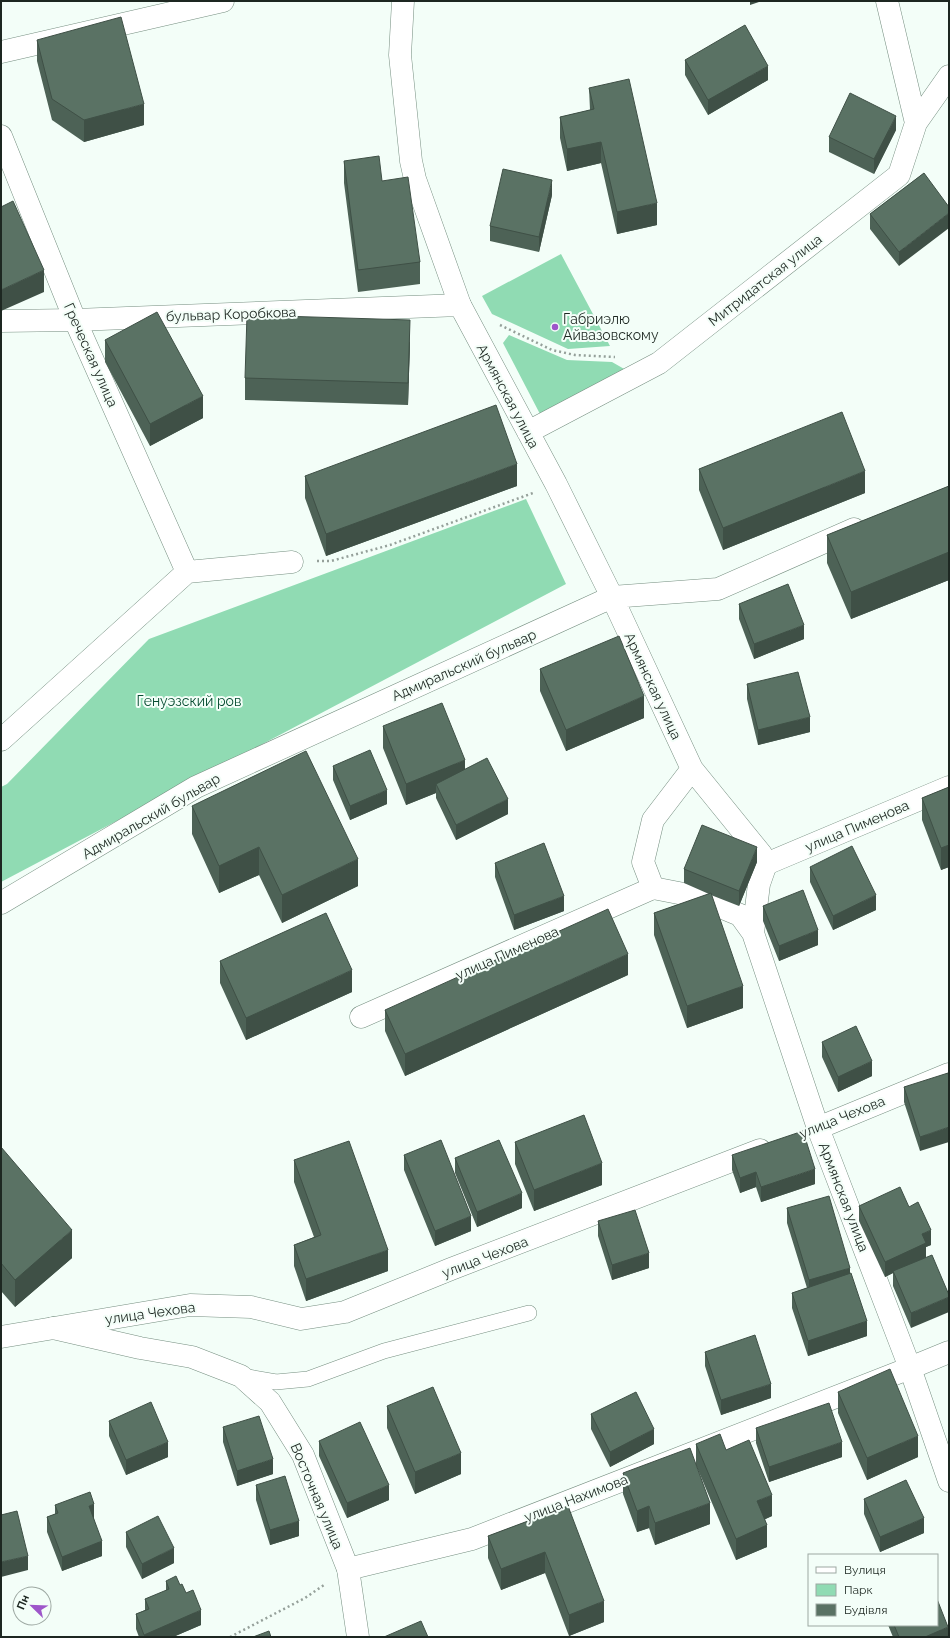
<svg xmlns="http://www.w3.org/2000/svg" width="950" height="1638" viewBox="0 0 950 1638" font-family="Raleway,sans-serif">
<rect width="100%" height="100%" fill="#f3fef8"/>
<path fill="#90dbb3" d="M561 254 610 346 568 349 492 314 482 296Z
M509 335 567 360 612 362 626 370 540 414 503 343Z
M526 499 566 584 1 882V787L7 784 149 639Z"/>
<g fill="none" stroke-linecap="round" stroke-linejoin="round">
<g stroke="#768f81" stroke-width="16">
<path id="service" d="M242 1376 276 1382 308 1379 384 1351 529 1313"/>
</g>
<g stroke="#768f81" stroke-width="23">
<path id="pedestrian" d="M403 1 400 55 411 161 415 179 460 305"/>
</g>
<g stroke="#768f81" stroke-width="23">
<path id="minor" d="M887 1 916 123
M1 52 223 1
M1 136 75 320 187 572
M1 321 75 320 460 305 556 484 612 597
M528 432 659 363 899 175 916 123 949 76
M1 740 187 572 292 562
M766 864 949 787
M361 1017 653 888
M818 1128 949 1074
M53 1328 140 1348 192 1357 241 1376 270 1402 303 1455 348 1569 358 1637
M949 1352 910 1368 949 1481"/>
</g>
<g stroke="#768f81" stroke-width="23">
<path id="tertiary" d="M612 597 692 769 761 854 766 864 759 884 753 933 740 915 694 896 653 888 643 862 653 820 692 769
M1 903 196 787 612 597 718 589 854 529
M1 1337 190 1305 251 1307 301 1319 345 1312 451 1269 760 1150
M348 1569 472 1539 910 1368 818 1128 753 933"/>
</g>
<path stroke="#95a09a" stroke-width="2.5" stroke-dasharray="2 3" stroke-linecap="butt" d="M500 325 552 350 575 355 615 357
M317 561H331L390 545 533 493
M230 1637 305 1598 324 1585"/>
<use href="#service" stroke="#fff" stroke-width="15"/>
<use href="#pedestrian" stroke="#fff" stroke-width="22"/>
<use href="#minor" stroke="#fff" stroke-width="22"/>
<use href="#tertiary" stroke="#fff" stroke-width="22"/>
</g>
<path fill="#4d6256" d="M37 40 144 125 84 142 52 120 37 61Z
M685 60 768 80 708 115 685 75Z
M589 88 657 225 617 234 601 163 567 171 560 138V117L590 110Z
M896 130 874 174 829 152V137Z
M344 161 382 181 420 262V284L358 292 344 183Z
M924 173 899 266 870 229V214Z
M552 195 539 252 490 241V226Z
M105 340 203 418 150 446 105 362Z
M410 342 408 405 245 400V378Z
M699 469 865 493 723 550 699 490Z
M305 476 517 486 326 556 305 498Z
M949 486V580L851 619 827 563V535Z
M739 604 804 639 754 659 739 619Z
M540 669 644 718 566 751 540 691Z
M747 684 810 732 758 745 747 699Z
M383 726 465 769 508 814 456 840 436 798V793L406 805 383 748Z
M333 766 387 804 350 820 333 780Z
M949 787V867L941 870 922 820V798Z
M192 806 358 886 282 923 259 875 219 893 192 834Z
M757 862 739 906 711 895 743 1008 687 1028 654 935V913L709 894 684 883V869Z
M495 863 564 911 514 930 495 877Z
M810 867 876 910 833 930 810 882Z
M763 906 818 945 779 961 763 921Z
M220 961 352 992 246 1040 220 983Z
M628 975 405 1076 385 1031V1010Z
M822 1042 872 1076 838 1092 822 1057Z
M949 1077 920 1151 904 1102V1087Z
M515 1142 602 1185 534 1211 515 1164Z
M1 1147 72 1258 15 1307 1 1291Z
M404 1155 471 1231 435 1246 404 1170Z
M732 1155 815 1184 761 1202 756 1187 740 1193 732 1170Z
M455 1158 522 1208 477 1227 455 1173Z
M294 1160 388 1271 306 1301 294 1266V1245L314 1237 294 1182Z
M859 1206 909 1207 931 1245 926 1247 911 1328 893 1286V1273L885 1277 859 1221Z
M787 1208 850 1274 867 1336 808 1356 792 1308V1293L807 1288 787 1223Z
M598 1221 649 1268 612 1280 598 1236Z
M705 1352 771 1398 721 1415 705 1366Z
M838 1392 918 1457 867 1480 838 1413Z
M387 1406 461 1474 415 1494 387 1428Z
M591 1414 654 1444 610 1467 591 1429Z
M109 1421 168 1457 126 1475 109 1436Z
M223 1427 273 1474 237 1486 223 1442Z
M756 1428 842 1457 769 1482 756 1443Z
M319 1441 389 1500 347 1518 319 1456Z
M696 1444 726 1450 772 1516 765 1519 767 1547 736 1560 696 1465Z
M623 1473 710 1524 655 1545 649 1528 637 1532 623 1494Z
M256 1485 299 1536 270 1545 256 1500Z
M864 1499 924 1533 880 1552 864 1514Z
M55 1505 94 1519 102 1556 62 1571 47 1532V1517L55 1514Z
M568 1506 604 1622 569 1636 545 1573 501 1590 488 1558V1536Z
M126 1532 174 1563 142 1579 126 1547Z
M166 1581 180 1585 201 1625 173 1637H139L136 1629V1614L145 1610V1599L166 1591Z
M888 1625H937L948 1637H893Z"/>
<path fill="#3f5046" d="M750 1H762L750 5Z
M768 66V80L708 115V100Z
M144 104V125L84 142V120Z
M896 116V130L874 174V159Z
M601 142V163L567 171V149Z
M552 180V195L539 252V237Z
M657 203V225L617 234V212Z
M949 213V228L899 266V252Z
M44 270V292L1 311V290Z
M410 320V342L408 405V383Z
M203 396V418L150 446V424Z
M517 464V486L326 556V534Z
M865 471V493L723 550V528Z
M949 552V580L851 619V592Z
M804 625V639L754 659V644Z
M644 696V718L566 751V730Z
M810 717V732L758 745V730Z
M465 760V782L436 784V793L406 805V784Z
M387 790V804L350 820V806Z
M508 799V814L456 840V825Z
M949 845V867L941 870V848Z
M259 847V875L219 893V866Z
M757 847V862L739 906V891Z
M358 859V886L282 923V895Z
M876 895V910L833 930V916Z
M564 896V911L514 930V915Z
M818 930V945L779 961V946Z
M628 954V975L405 1076V1054Z
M352 970V992L246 1040V1018Z
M743 986V1008L687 1028V1006Z
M872 1061V1076L838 1092V1077Z
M949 1127V1142L920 1151V1137Z
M602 1163V1185L534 1211V1190Z
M815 1169V1184L761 1202V1187Z
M756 1172V1187L740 1193V1178Z
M522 1193V1208L477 1227V1212Z
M471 1216V1231L435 1246V1231Z
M72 1230V1258L15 1307V1280Z
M931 1230V1245L926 1247V1258L893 1271V1273L885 1277V1262L922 1234Z
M388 1250V1271L306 1301V1279Z
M649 1253V1268L612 1280V1265Z
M850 1268V1283L809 1295V1280Z
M949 1297V1312L911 1328V1313Z
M867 1321V1336L808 1356V1341Z
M771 1384V1398L721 1415V1400Z
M654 1429V1444L610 1467V1452Z
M918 1436V1457L867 1480V1458Z
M168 1442V1457L126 1475V1460Z
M842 1442V1457L769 1482V1467Z
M461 1453V1474L415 1494V1472Z
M273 1459V1474L237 1486V1471Z
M389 1485V1500L347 1518V1503Z
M772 1495V1516L757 1523V1501Z
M710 1503V1524L655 1545V1523Z
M94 1504V1519L89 1521V1506Z
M649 1506V1528L637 1532V1511Z
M924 1518V1533L880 1552V1537Z
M299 1521V1536L270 1545V1530Z
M767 1525V1547L736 1560V1539Z
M102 1541V1556L62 1571V1557Z
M174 1548V1563L142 1579V1564Z
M545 1552V1573L501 1590V1569Z
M28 1556V1570L1 1577V1562Z
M604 1601V1622L569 1636V1615Z
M201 1610V1625L173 1637H144V1635Z
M948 1627V1637H925Z"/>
<path fill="#5a7264" stroke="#3f5046" d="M121 17 144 104 84 120 52 99 37 40Z
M745 25 768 66 708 100 685 60Z
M629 79 657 203 617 212 601 142 567 149 560 117 594 109 589 88Z
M850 93 896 116 874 159 829 137Z
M379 156 382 181 408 177 420 262 358 270 344 161Z
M503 169 552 180 539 237 490 226Z
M924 173 949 207V213L899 252 870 214Z
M13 201 44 270 1 290V207Z
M157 312 203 396 150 424 105 340Z
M247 315 410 320 408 383 245 378Z
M496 405 517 464 326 534 305 476Z
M842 412 865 471 723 528 699 469Z
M949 486V552L851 592 827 535Z
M788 584 804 625 754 644 739 604Z
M619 636 644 696 566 730 540 669Z
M798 672 810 717 758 730 747 684Z
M442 703 465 760 406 784 383 726Z
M370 750 387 790 350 806 333 766Z
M306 751 358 859 282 895 259 847 219 866 192 806Z
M487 758 508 799 456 825 436 784Z
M949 787V845L941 848 922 798Z
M702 825 757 847 739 891 684 869Z
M544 843 564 896 514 915 495 863Z
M852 846 876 895 833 916 810 867Z
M803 890 818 930 779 946 763 906Z
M711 893 743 986 687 1006 654 913Z
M608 909 628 954 405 1054 385 1010Z
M326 913 352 970 246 1018 220 961Z
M856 1026 872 1061 838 1077 822 1042Z
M948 1073 949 1077V1127L920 1137 904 1087Z
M584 1115 602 1163 534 1190 515 1142Z
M803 1131 815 1169 761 1187 756 1172 740 1178 732 1155Z
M441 1140 471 1216 435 1231 404 1155Z
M499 1140 522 1193 477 1212 455 1158Z
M349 1141 388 1250 306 1279 294 1245 321 1235 294 1160Z
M1 1147 72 1230 15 1280 1 1263Z
M900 1187 909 1207 918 1202 931 1230 922 1234 926 1243 885 1262 859 1206Z
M829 1196 850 1268 809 1280 787 1208Z
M635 1210 649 1253 612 1265 598 1221Z
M932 1255 949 1295V1297L911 1313 893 1271Z
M851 1273 867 1321 808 1341 792 1293Z
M755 1335 771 1384 721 1400 705 1352Z
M890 1369 918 1436 867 1458 838 1392Z
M433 1387 461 1453 415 1472 387 1406Z
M636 1392 654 1429 610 1452 591 1414Z
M151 1402 168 1442 126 1460 109 1421Z
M829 1403 842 1442 769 1467 756 1428Z
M259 1416 273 1459 237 1471 223 1427Z
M360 1422 389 1485 347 1503 319 1441Z
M720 1434 726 1450 749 1440 772 1495 757 1501 767 1525 736 1539 696 1444Z
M690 1448 710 1503 655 1523 649 1506 637 1511 623 1473Z
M285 1476 299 1521 270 1530 256 1485Z
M906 1480 924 1518 880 1537 864 1499Z
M90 1492 94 1504 89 1506 102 1541 62 1557 47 1517 58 1513 55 1505Z
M568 1506 604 1601 569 1615 545 1552 501 1569 488 1536Z
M17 1511 28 1556 1 1562V1515Z
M158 1516 174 1548 142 1564 126 1532Z
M176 1576 180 1585 182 1584 186 1593 193 1590 201 1610 144 1635 136 1614 149 1609 145 1599 169 1589 166 1581Z
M937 1599 948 1627 925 1637H899L894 1625H937Z
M421 1621 428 1637H384Z
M269 1631 271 1637H253Z"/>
<circle fill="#9e56ca" stroke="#f3fef8" stroke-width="1.5" cx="555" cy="327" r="4"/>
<g text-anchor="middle" stroke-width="4" stroke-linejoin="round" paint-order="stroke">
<g font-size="14" fill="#1d2721" stroke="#f3fef8">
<text transform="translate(765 280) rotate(-38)" y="5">Митридатская улица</text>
<text transform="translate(231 314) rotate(-2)" y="5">бульвар Коробкова</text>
<text transform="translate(91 355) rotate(66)" y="5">Греческая улица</text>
<text transform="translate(508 396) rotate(62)" y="5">Армянская улица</text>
<text transform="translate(464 665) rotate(-24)" y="5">Адмиральский бульвар</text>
<text transform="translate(653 686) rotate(65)" y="5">Армянская улица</text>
<text transform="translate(151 816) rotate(-30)" y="5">Адмиральский бульвар</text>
<text transform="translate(857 826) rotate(-23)" y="5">улица Пименова</text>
<text transform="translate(507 953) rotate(-24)" y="5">улица Пименова</text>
<text transform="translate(842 1117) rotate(-22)" y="5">улица Чехова</text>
<text transform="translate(844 1197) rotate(69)" y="5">Армянская улица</text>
<text transform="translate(485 1257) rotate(-21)" y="5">улица Чехова</text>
<text transform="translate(150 1313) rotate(-8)" y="5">улица Чехова</text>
<text transform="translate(317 1496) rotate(67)" y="5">Восточная улица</text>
<text transform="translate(576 1498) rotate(-21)" y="5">улица Нахимова</text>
</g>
<g font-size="14" fill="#1d2721" stroke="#f3fef8" text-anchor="start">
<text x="563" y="324">Габриэлю<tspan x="563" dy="16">Айвазовскому</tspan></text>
</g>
<g font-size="14" fill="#064c31" stroke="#f3fef8">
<text x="189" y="706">Генуэзский ров</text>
</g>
</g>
<rect width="950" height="1638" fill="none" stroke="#1d2721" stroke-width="4"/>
<rect x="808" y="1554" width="130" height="72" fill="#f3fef8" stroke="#9da8a2"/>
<rect x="816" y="1567" width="20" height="6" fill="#ffffff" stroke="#9da8a2"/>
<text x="844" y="1574" font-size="12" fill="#1d2721">Вулиця</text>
<rect x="816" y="1584" width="20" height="12" fill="#90dbb3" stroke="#9da8a2"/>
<text x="844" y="1594" font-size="12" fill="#1d2721">Парк</text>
<rect x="816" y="1604" width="20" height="12" fill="#5a7264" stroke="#9da8a2"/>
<text x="844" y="1614" font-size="12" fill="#1d2721">Будівля</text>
<g transform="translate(32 1606) rotate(293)"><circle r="19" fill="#f3fef8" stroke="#9da8a2"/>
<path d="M0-3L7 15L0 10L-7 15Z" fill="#9e56ca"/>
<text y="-6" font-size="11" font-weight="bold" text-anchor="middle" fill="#1d2721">Пн</text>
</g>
</svg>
